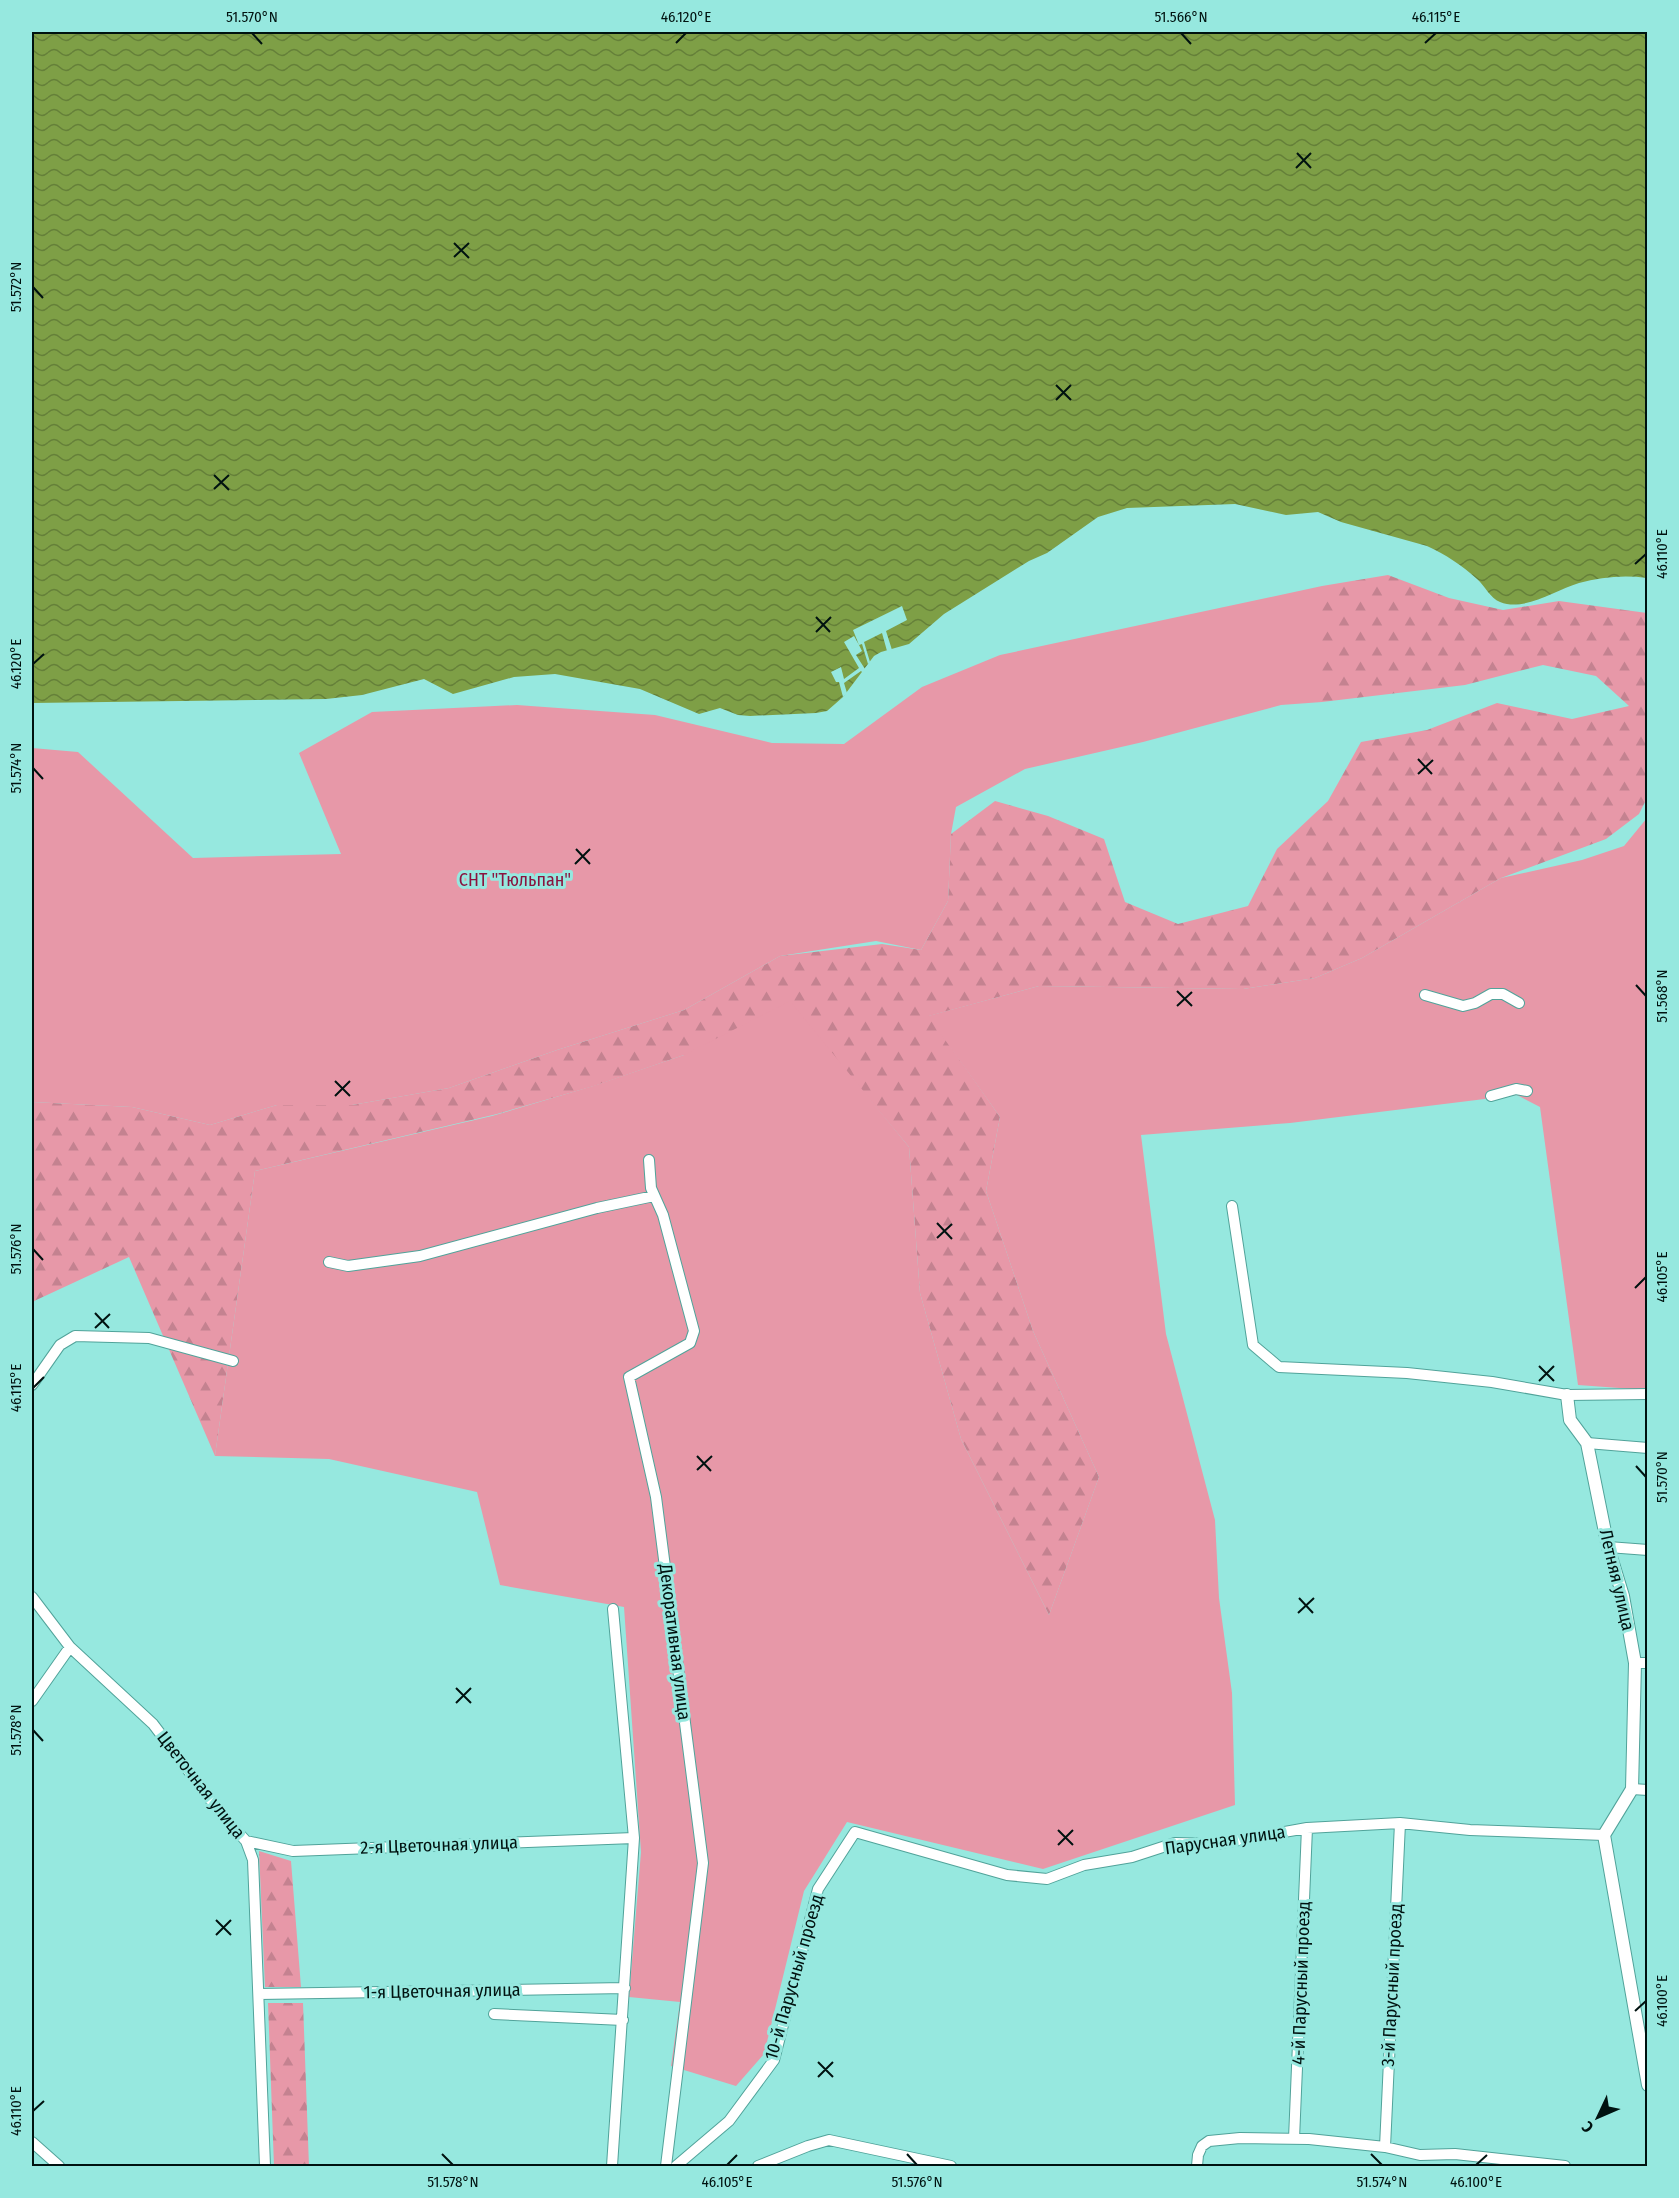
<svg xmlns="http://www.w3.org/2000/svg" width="1679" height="2198" viewBox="0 0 1679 2198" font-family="'Fira Sans Condensed',sans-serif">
<defs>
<pattern id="forest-firs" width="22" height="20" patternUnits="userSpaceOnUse" patternTransform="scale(1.5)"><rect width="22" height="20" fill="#e798a8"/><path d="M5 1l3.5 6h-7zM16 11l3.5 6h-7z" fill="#c48290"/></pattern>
<pattern id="water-waves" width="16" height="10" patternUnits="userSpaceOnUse" patternTransform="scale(1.5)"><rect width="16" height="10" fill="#7e9f46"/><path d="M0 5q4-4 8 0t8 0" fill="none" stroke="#658039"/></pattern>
</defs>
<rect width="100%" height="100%" fill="#96e8df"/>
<path fill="url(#forest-firs)" d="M1388 575 1449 598 1503 610 1559 601 1647 613V798L1639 814 1606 839 1501 878 1362 958 1315 978 1243 989 1039 986 929 1016 1000 1117 986 1191 1033 1331 1099 1477 1049 1615 961 1439 920 1293 909 1147 855 1082 684 1055 594 1086 497 1114 255 1171 215 1456 129 1257 32 1302V1102L132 1107 210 1125 277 1105H352L449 1088 557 1050 684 1010 780 956 882 944 921 950 948 901 951 834 995 801 1048 816 1104 839 1125 902 1178 924 1248 906 1277 849 1328 801 1361 742 1427 730 1497 703 1572 719 1629 706 1596 676 1543 665 1465 685 1322 702 1320 661 1322 586Z
M259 1851 291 1861 301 1987H265Z
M268 2003H303L309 2166H274Z"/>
<path fill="#e798a8" d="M1322 586V702L1281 705 1143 742 1025 769 956 807 951 834 948 901 921 950 876 941 780 956 684 1010 557 1050 449 1088 352 1105H277L210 1125 132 1107 32 1102V748L78 752 193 858 341 854 299 753 372 712 517 705 655 715 772 743 844 744 922 687 1000 655Z
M1647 818V1390L1578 1385 1540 1107 1517 1095 1290 1123 1141 1135 1166 1334 1215 1520 1219 1598 1232 1693 1235 1805 1043 1869 847 1822 804 1891 764 2054 736 2086 671 2066 680 2002 629 1997 641 1852 624 1607 500 1585 477 1492 329 1459 215 1456 255 1171 492 1116 593 1086 684 1055 790 1001 909 1147 920 1293 961 1439 1049 1615 1099 1477 1033 1331 986 1191 1000 1117 928 1016 1039 986 1243 989 1315 978 1362 958 1501 878 1582 860 1624 846Z"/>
<path fill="url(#water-waves)" d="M32 32H1647V578C1624 575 1601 577 1579 583 1555 590 1525 612 1500 602 1490 598 1485 586 1477 579 1463 566 1445 554 1427 546L1341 522 1318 512 1286 515 1235 504 1127 508 1098 517 1047 553 1029 561 944 614 909 644 881 652 874 656 843 697 827 711 816 713 750 716 738 715 720 708 699 714 640 689 555 674 514 677 453 694 424 679 362 695 326 699 32 703Z"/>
<path fill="#96e8df" d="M902 606 907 620 886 631 892 650 887 651 882 633 864 642 870 662 868 664 862 644 859 645 862 651 856 655 865 669 863 673 861 671 844 683 847 693 843 697 839 682H836L831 672 841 667 844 679 859 668 844 642 854 636 859 645 853 630Z"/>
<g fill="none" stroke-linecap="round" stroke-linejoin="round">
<g stroke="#51a39a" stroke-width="12">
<path id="minor" d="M1425 995 1463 1006 1475 1003 1491 994H1503L1519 1003
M1491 1096 1516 1089 1527 1091
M649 1160 651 1188 663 1215 694 1331 690 1343 629 1377 656 1497 703 1863 666 2166
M1232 1206 1253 1345 1279 1367 1407 1373 1492 1382 1567 1395 1648 1394
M329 1262 348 1266 420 1256 597 1208 654 1196
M32 1385 60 1345 75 1336 149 1338 233 1361
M1587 1443 1648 1448
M1608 1547 1648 1550
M32 1597 70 1647 153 1724 222 1815 246 1841 253 1860 265 2166
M1635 1663H1648
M32 1701 70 1647
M1632 1789 1648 1790
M246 1841 293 1851 634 1838
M259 1994 625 1988
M494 2014 623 2020
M1294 2139 1307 1828
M32 2142 59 2166
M1385 2147 1400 1823
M612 2166 634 1838 613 1609
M676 2166 729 2121 774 2060 818 1889 855 1832 1007 1875 1047 1879 1084 1865 1132 1857 1175 1843 1216 1844 1307 1828 1400 1823 1470 1830 1604 1835
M758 2166 808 2146 829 2140 951 2166
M1197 2166 1198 2155 1202 2146 1209 2141 1240 2138 1309 2139 1385 2147 1420 2155 1455 2154 1565 2166"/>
</g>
<g stroke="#51a39a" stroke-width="14">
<path id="tertiary" d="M1567 1395 1570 1420 1587 1443 1608 1547 1623 1596 1635 1663 1632 1789 1604 1835 1648 2085"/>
</g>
<use href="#minor" stroke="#fff" stroke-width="10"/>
<use href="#tertiary" stroke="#fff" stroke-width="12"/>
</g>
<path fill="none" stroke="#001210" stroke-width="2" d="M252 33 262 44M1181 33 1191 44M676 43 686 33M1425 43 1436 33M1297 153 1311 168M1296 168 1311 153M454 243 469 258M454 257 469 243M33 287 43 298M1056 385 1071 400M1056 400 1071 385M214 475 229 490M214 489 229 475M1635 564 1646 554M816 617 830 632M816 632 831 617M33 664 44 654M1418 759 1432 774M33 768 43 779M1418 774 1433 760M576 849 590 864M575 864 590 849M1636 985 1646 996M1177 991 1192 1006M1177 1006 1192 992M335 1081 350 1096M335 1096 350 1081M937 1223 952 1239M937 1238 952 1224M33 1249 43 1260M1635 1288 1646 1277M95 1313 109 1328M95 1328 110 1314M1539 1366 1554 1381M1539 1381 1554 1366M33 1388 44 1377M697 1456 711 1471M1636 1466 1646 1477M697 1470 712 1456M1299 1598 1313 1613M1298 1613 1314 1598M456 1688 471 1703M456 1703 471 1688M33 1730 43 1741M1058 1830 1073 1845M1058 1845 1073 1830M216 1920 231 1935M216 1935 231 1920M1635 2011 1646 2001M818 2062 833 2077M818 2077 833 2062M33 2111 44 2101M442 2154 453 2165M907 2154 917 2165M1371 2154 1382 2165M727 2165 737 2155M1476 2165 1487 2155"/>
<g text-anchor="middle" stroke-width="6" stroke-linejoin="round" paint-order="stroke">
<g font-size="18" fill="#8a133e" stroke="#96e8df">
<text x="515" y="886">СНТ "Тюльпан"</text>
</g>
<g font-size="18" fill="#001210" stroke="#96e8df">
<text transform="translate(1617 1580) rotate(77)" y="6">Летняя улица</text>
<text transform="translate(675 1642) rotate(83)" y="6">Декоративная улица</text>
<text transform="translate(201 1785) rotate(52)" y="6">Цветочная улица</text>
<text transform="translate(1225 1840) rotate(-8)" y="6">Парусная улица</text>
<text transform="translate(439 1845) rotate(-2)" y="6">2-я Цветочная улица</text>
<text transform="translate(794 1977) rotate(-74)" y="6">10-й Парусный проезд</text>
<text transform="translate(1301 1983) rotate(-88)" y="6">4-й Парусный проезд</text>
<text transform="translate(1392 1985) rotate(-87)" y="6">3-й Парусный проезд</text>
<text transform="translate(442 1991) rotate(-1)" y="6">1-я Цветочная улица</text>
</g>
</g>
<rect width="1679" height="2198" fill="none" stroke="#96e8df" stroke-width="66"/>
<g transform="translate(1598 2117) rotate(226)" stroke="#96e8df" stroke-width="4.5" paint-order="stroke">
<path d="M0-4.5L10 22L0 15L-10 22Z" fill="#001210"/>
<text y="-9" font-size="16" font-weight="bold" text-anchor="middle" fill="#001210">С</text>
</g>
<rect x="33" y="33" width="1613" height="2132" fill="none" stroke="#001210" stroke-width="2"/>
<g font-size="15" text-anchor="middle" fill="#001210">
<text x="252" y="22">51.570°N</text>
<text x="686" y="22">46.120°E</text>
<text x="1181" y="22">51.566°N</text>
<text x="1436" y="22">46.115°E</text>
<text transform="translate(16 287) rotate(-90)" y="5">51.572°N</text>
<text transform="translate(1662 554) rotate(-90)" y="5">46.110°E</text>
<text transform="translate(16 664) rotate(-90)" y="5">46.120°E</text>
<text transform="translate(16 768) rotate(-90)" y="5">51.574°N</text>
<text transform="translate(1662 996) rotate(-90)" y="5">51.568°N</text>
<text transform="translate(16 1249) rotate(-90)" y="5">51.576°N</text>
<text transform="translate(1662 1277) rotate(-90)" y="5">46.105°E</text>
<text transform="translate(16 1388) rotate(-90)" y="5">46.115°E</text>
<text transform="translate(1662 1477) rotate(-90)" y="5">51.570°N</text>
<text transform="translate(16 1730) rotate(-90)" y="5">51.578°N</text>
<text transform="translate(1662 2001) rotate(-90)" y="5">46.100°E</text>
<text transform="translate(16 2111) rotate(-90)" y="5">46.110°E</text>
<text x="453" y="2187">51.578°N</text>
<text x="727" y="2187">46.105°E</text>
<text x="917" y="2187">51.576°N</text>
<text x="1382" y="2187">51.574°N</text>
<text x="1476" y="2187">46.100°E</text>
</g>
</svg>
